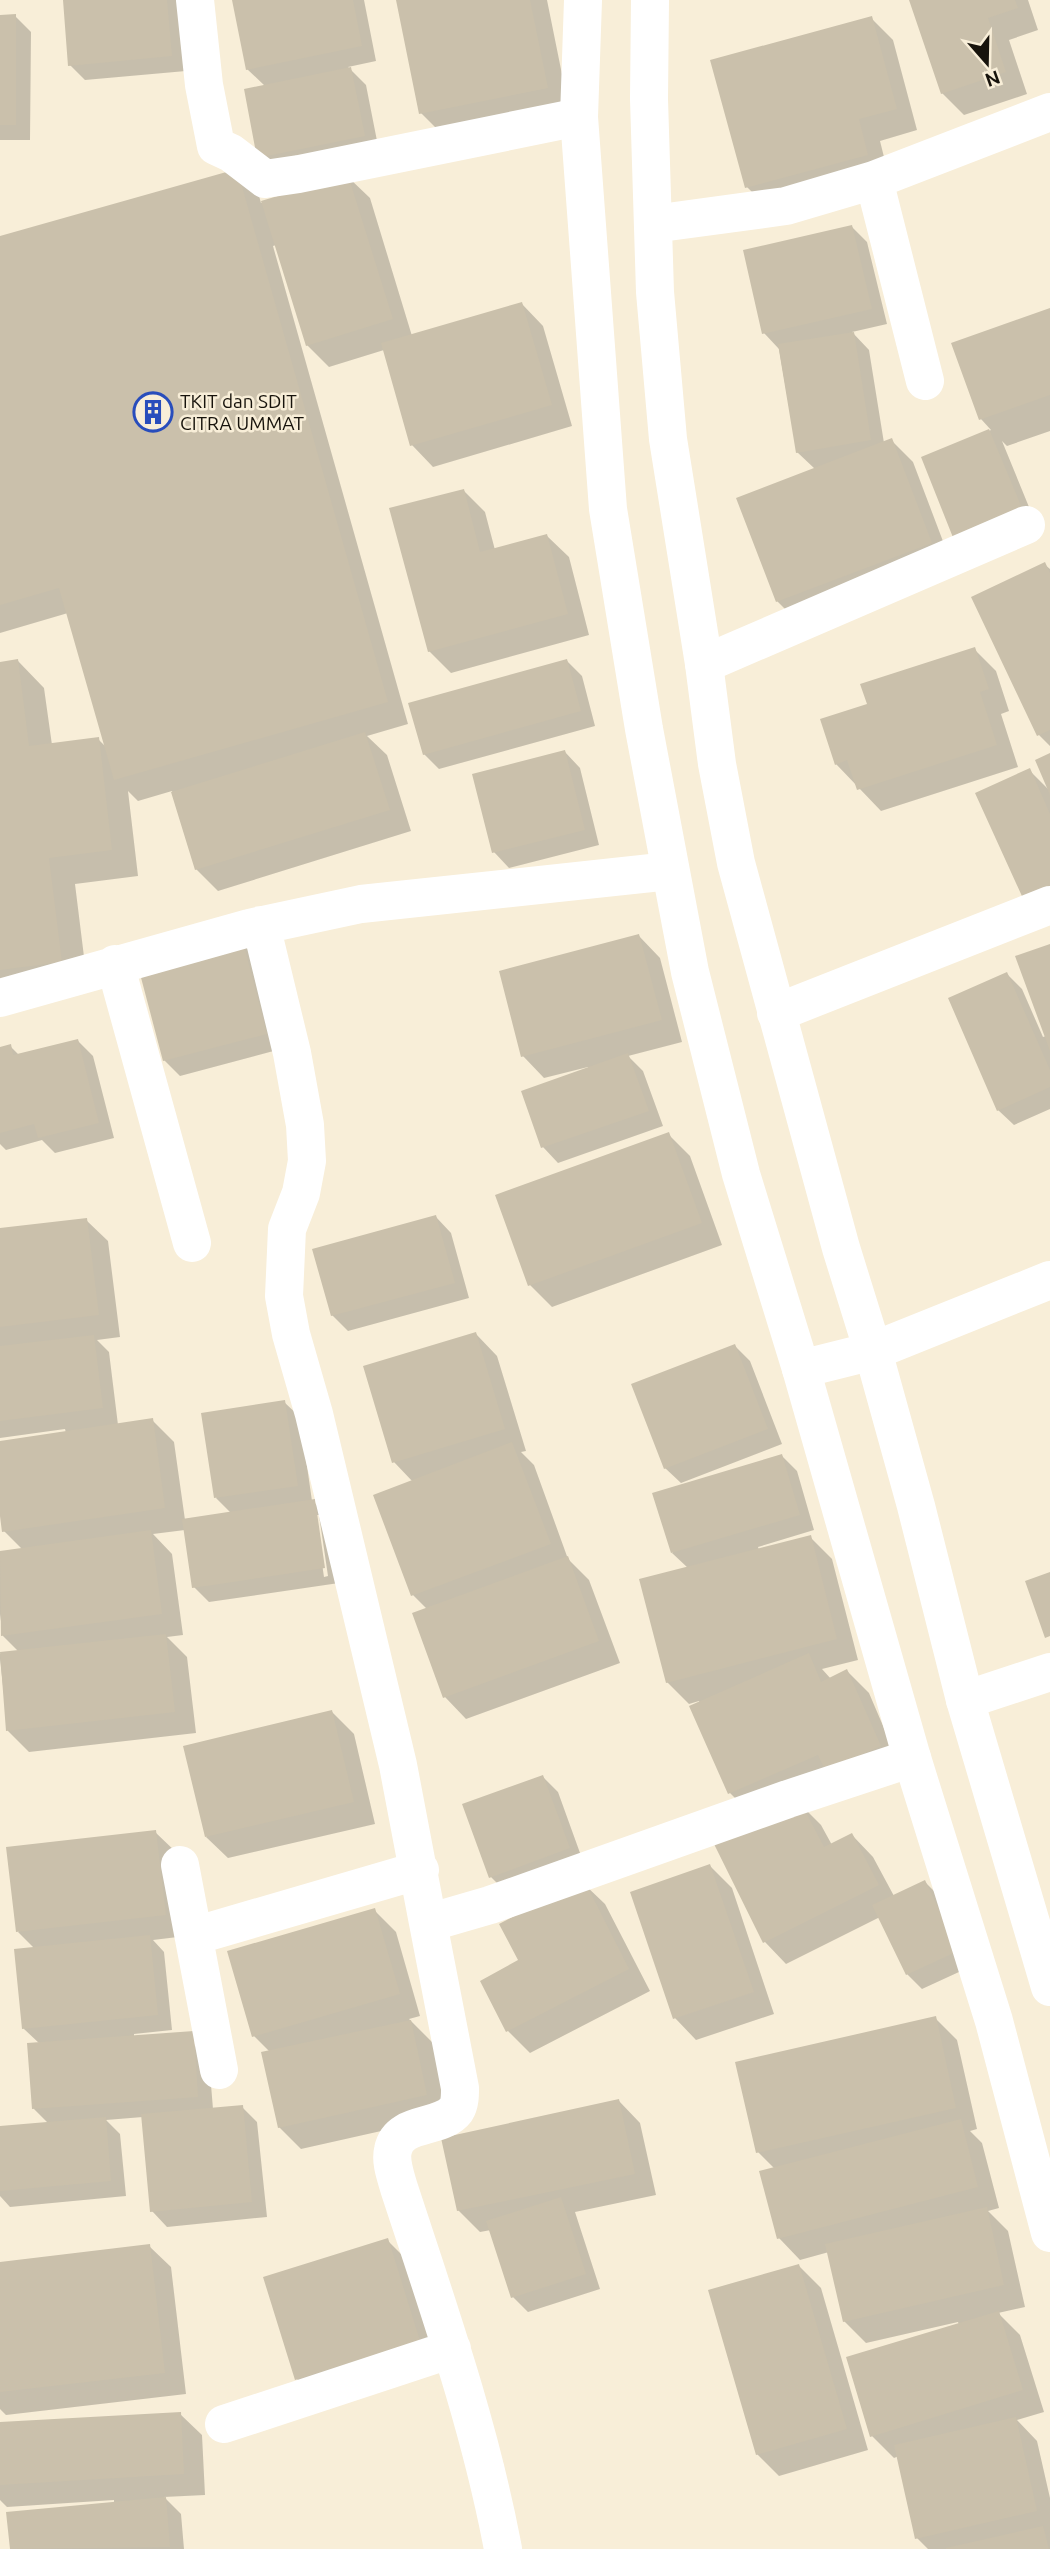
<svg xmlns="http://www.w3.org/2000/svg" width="1050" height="2549" viewBox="0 0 1050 2549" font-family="Ubuntu,sans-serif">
<rect width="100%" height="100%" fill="#f8eed8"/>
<path fill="#0003" fill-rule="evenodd" d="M64 0H180L186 71 85 80 70 65Z
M233 0H364L376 61 348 67 366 85 379 151 274 172 259 157 265 86 247 69Z
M398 0H547L569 109 443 135 421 113Z
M911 0H1028L1038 30 1009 40 1027 94 964 115 942 93Z
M0 16H15L31 32 30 140H0Z
M871 18 893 40 917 130 880 141 889 177 769 209 747 187Z
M236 171 258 192 261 203 348 177 370 198 412 336 522 304 543 326 572 426 433 467 412 445 384 350 329 367 307 345 276 245 273 246 408 724 367 736 387 755 411 831 218 891 196 869 172 791 138 801 128 791 138 876 75 884 88 989 0 1000V664L18 661 44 688 52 745 98 739 107 748 68 613 0 633V238Z
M852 227 867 242 887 324 852 332 869 350 884 443 891 440 913 462 952 565 799 623 777 601 815 469 797 452 779 349 764 333Z
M1050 309V431L1007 446 1002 441 1038 529 923 458 991 430 981 419 953 344Z
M463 490 485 512 495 550 547 536 569 557 589 635 451 673 429 651Z
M1044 564 1050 569V746L1039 735Z
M974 649 996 671 1009 711 1001 714 1018 767 881 811 836 764 869 705Z
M567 661 582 676 595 726 439 769 424 754Z
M565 752 580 768 599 845 509 868 494 852Z
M1050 755V916L1029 770 1050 791Z
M639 936 660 958 682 1042 628 1056 643 1071 663 1126 558 1163 543 1147 589 1069 588 1067 544 1078 523 1056Z
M243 944 258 959 281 1049 180 1076 164 1060Z
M1050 946V1109L1014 1125 998 1110 1007 974 1022 989 1043 1037 1046 1036Z
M78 1041 93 1056 114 1138 55 1153 42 1140 6 1150 0 1144V1049L10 1046 19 1055Z
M668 1134 690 1156 722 1245 552 1307 530 1285 497 1196Z
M436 1217 451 1233 469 1298 348 1331 332 1315Z
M86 1220 108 1241 120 1337 97 1340 109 1352 118 1425 152 1420 174 1442 185 1520 231 1513 216 1498 284 1402 300 1417 312 1501 329 1516 339 1583 209 1602 194 1587 185 1530 153 1534 172 1554 183 1635 167 1637 187 1657 196 1733 29 1752 8 1731 0 1659V1654L19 1652 3 1636 0 1614V1552L22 1549 4 1531 0 1504V1442L66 1433 65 1429 0 1438V1230ZM315 1515H319L328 1576 324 1577Z
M476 1334 497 1356 526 1451 521 1452 534 1465 568 1559 589 1580 620 1663 466 1719 445 1697 427 1609 413 1595V1482L394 1462Z
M735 1346 750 1361 782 1444 681 1483 665 1468Z
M782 1456 797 1471 814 1530 758 1547 759 1550 810 1537 832 1559 858 1660 822 1669 831 1679 847 1671 869 1693 901 1768 751 1814 730 1793 699 1701 689 1704 667 1682 688 1568 672 1553Z
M332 1712 354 1734 375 1824 228 1858 206 1837Z
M543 1777 558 1792 584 1864 506 1892 491 1877Z
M799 1803 821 1825 832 1845 852 1835 873 1857 894 1896 925 1882 940 1897 972 1966 922 1989 907 1974 880 1917 786 1964 765 1942 716 1844Z
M155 1832 177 1853 186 1936 153 1940 164 1952 172 2030 134 2034V2037L208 2048 213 2109 242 2107 257 2122 267 2217 167 2227 152 2211 143 2117 106 2120 120 2134 126 2196 10 2207 0 2196V2128L49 2124 34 2109 40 2044 24 2029 35 1949 18 1932Z
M710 1866 732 1888 774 2014 696 2040 675 2018Z
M583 1883 605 1904 650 1991 530 2053 508 2031 482 1981 521 1961Z
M374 1910 396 1932 420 2016 409 2019 433 2043 448 2116 301 2149 279 2127 270 2052 254 2036Z
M935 2018 957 2040 977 2129 970 2131 982 2143 999 2208 988 2211 1008 2231 1025 2307 998 2313 1020 2335 1044 2412 1017 2420 1037 2441 1050 2498V2549H928L917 2538 899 2456 894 2458 872 2436 959 2325 958 2322 866 2343 844 2321 829 2252 800 2260 779 2238 775 2169 758 2152Z
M619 2101 640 2123 656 2195 575 2212 600 2289 528 2312 513 2297 491 2230 480 2232 458 2210Z
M387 2240 409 2262 440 2362 318 2401 297 2379Z
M149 2246 171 2267 186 2394 6 2415 0 2409V2263Z
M799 2266 821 2288 868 2450 779 2476 757 2454Z
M180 2414 202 2435 205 2495 164 2497 181 2514 184 2549H11L8 2513 114 2504V2500L7 2507 0 2500V2424Z"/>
<path fill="#cac0ab" d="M63 0H167L172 56 68 66Z
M232 0H353L362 46 246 70Z
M396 0H530L548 88 419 114Z
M909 0H1015L1018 8 988 18 1006 72 941 94Z
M16 14V125H0V15Z
M872 16 897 109 859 119 868 155 745 188 710 60Z
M351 67 365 136 257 158 244 89Z
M237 169 388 702 114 780 59 588 0 605V236Z
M348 175 393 319 306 346 261 201Z
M852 225 872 309 762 334 743 250Z
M522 302 552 405 410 446 381 343Z
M1050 308V395L979 420 951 343Z
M854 332 871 440 796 453 778 344Z
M989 429 1024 513 954 540 921 457Z
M892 438 932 543 776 602 736 498Z
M464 489 480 552 547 534 568 614 428 652 389 508Z
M1045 562 1050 573V730L1037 736 971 597Z
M975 647 989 689 980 692 997 745 857 790 847 760 835 765 820 719 867 704 860 684Z
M18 659 29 746 99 737 112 850 49 858 62 962 0 970V662Z
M567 659 581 711 423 755 408 703Z
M365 732 390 810 195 870 171 792Z
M565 750 585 830 492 853 472 774Z
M1050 753V795L1035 760Z
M1030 768 1050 814V894L1026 905 975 793Z
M639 934 662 1020 521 1057 499 971Z
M243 942 267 1034 163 1061 139 970Z
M1050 944V1051L1015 956Z
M1007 972 1050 1070V1087L997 1111 948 998Z
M78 1039 99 1123 38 1138 34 1124 0 1133V1047L11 1044 13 1055Z
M628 1053 649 1111 541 1148 521 1091Z
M669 1132 702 1223 528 1286 495 1195Z
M436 1215 455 1283 331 1316 312 1249Z
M87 1218 99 1315 0 1327V1228Z
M476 1332 505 1429 392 1463 363 1366Z
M94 1335 103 1408 0 1421V1346Z
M735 1344 768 1429 664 1469 631 1384Z
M285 1400 298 1486 214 1498 201 1413Z
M153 1418 165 1508 2 1532 0 1516V1441Z
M512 1442 551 1544 411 1596 373 1495Z
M782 1454 800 1515 671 1553 652 1493Z
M315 1499 325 1568 192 1588 182 1519Z
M151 1530 162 1614 1 1636 0 1551Z
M811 1535 837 1639 666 1683 639 1579Z
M568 1556 599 1641 443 1698 412 1613Z
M1050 1572V1636L1045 1638 1025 1581Z
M166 1634 175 1712 6 1731 0 1652Z
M809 1653 821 1682 847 1669 881 1746 825 1770 818 1755 728 1794 689 1706Z
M332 1710 354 1802 205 1837 183 1746Z
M543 1775 570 1848 489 1878 462 1804Z
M800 1801 824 1847 852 1833 879 1885 763 1943 714 1844Z
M156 1830 166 1915 16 1932 6 1847Z
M710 1864 754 1992 673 2019 630 1892Z
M584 1880 629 1969 506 2032 480 1981 518 1960 499 1924Z
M925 1880 958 1951 906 1975 872 1905Z
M375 1908 400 1994 252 2037 227 1951Z
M150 1935 158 2015 22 2029 14 1949Z
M936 2016 956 2108 756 2153 735 2062Z
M411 2020 427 2095 278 2128 261 2052Z
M194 2031 198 2097 32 2109 27 2043Z
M619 2099 635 2174 457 2211 441 2138Z
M243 2105 252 2202 150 2212 141 2114Z
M106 2117 111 2181 0 2191V2126Z
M961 2119 978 2187 777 2239 759 2171Z
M561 2197 586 2274 511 2298 486 2221Z
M987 2207 1004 2285 843 2322 825 2244Z
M388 2238 420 2341 295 2380 263 2277Z
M150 2244 165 2373 0 2392V2262Z
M799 2264 847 2429 756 2455 708 2290Z
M999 2311 1023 2390 870 2437 846 2357Z
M181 2412 184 2474 0 2485V2422Z
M1016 2417 1037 2511 915 2539 894 2445Z
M166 2497 170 2547 10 2549 6 2512Z
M1043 2526 1049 2549H946V2548Z"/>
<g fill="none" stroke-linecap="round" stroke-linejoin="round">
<path stroke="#fff" stroke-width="38" d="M195 0 204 85 216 146 231 153 265 179 299 174 579 117
M874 180 925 381
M653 224 786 206 874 180 1050 112
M704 664 1026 525
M261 925 292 1053 305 1125 307 1161 301 1193 287 1229 284 1296 291 1334 314 1414 398 1765 428 1923 490 1905 788 1799 912 1758
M115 964 192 1243
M0 998 249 928 361 904 670 871
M776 1013 1050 905
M801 1369 873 1351 1050 1280
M965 1700 1050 1672
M180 1865 219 2070
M428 1923 460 2088C460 2095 460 2104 456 2110 441 2130 399 2120 393 2150 390 2162 396 2177 399 2188 438 2307 480 2426 503 2549
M194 1936 420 1870
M224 2424 452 2349"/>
<path stroke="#fff" stroke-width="38" d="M583 0 579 117 608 509 644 729 690 972 741 1174 801 1369 912 1758 994 2021 1050 2233
M650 0 649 99 655 292 668 439 704 664 717 764 736 863 841 1248 873 1351 916 1506 965 1700 1050 1987"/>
</g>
<defs>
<g id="building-ring" transform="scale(2.0125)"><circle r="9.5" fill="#f8eed8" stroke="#284dbc" stroke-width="1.5"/><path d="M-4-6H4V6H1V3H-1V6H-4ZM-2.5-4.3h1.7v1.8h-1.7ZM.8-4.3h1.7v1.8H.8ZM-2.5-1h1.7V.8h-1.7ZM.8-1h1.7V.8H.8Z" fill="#284dbc"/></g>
</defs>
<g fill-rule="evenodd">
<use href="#building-ring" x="153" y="412"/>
</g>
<g text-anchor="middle" stroke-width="5" stroke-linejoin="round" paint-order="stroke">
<g font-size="19" fill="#17130c" stroke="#f8eed8" text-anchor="start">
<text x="180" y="408">TKIT dan SDIT<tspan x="180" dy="22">CITRA UMMAT</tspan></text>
</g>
</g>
<g transform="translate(987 63) rotate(160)" stroke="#f8eed8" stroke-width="5" paint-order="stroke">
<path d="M0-5L12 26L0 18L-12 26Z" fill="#17130c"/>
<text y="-10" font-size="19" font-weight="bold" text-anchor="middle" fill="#17130c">N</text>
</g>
</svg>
